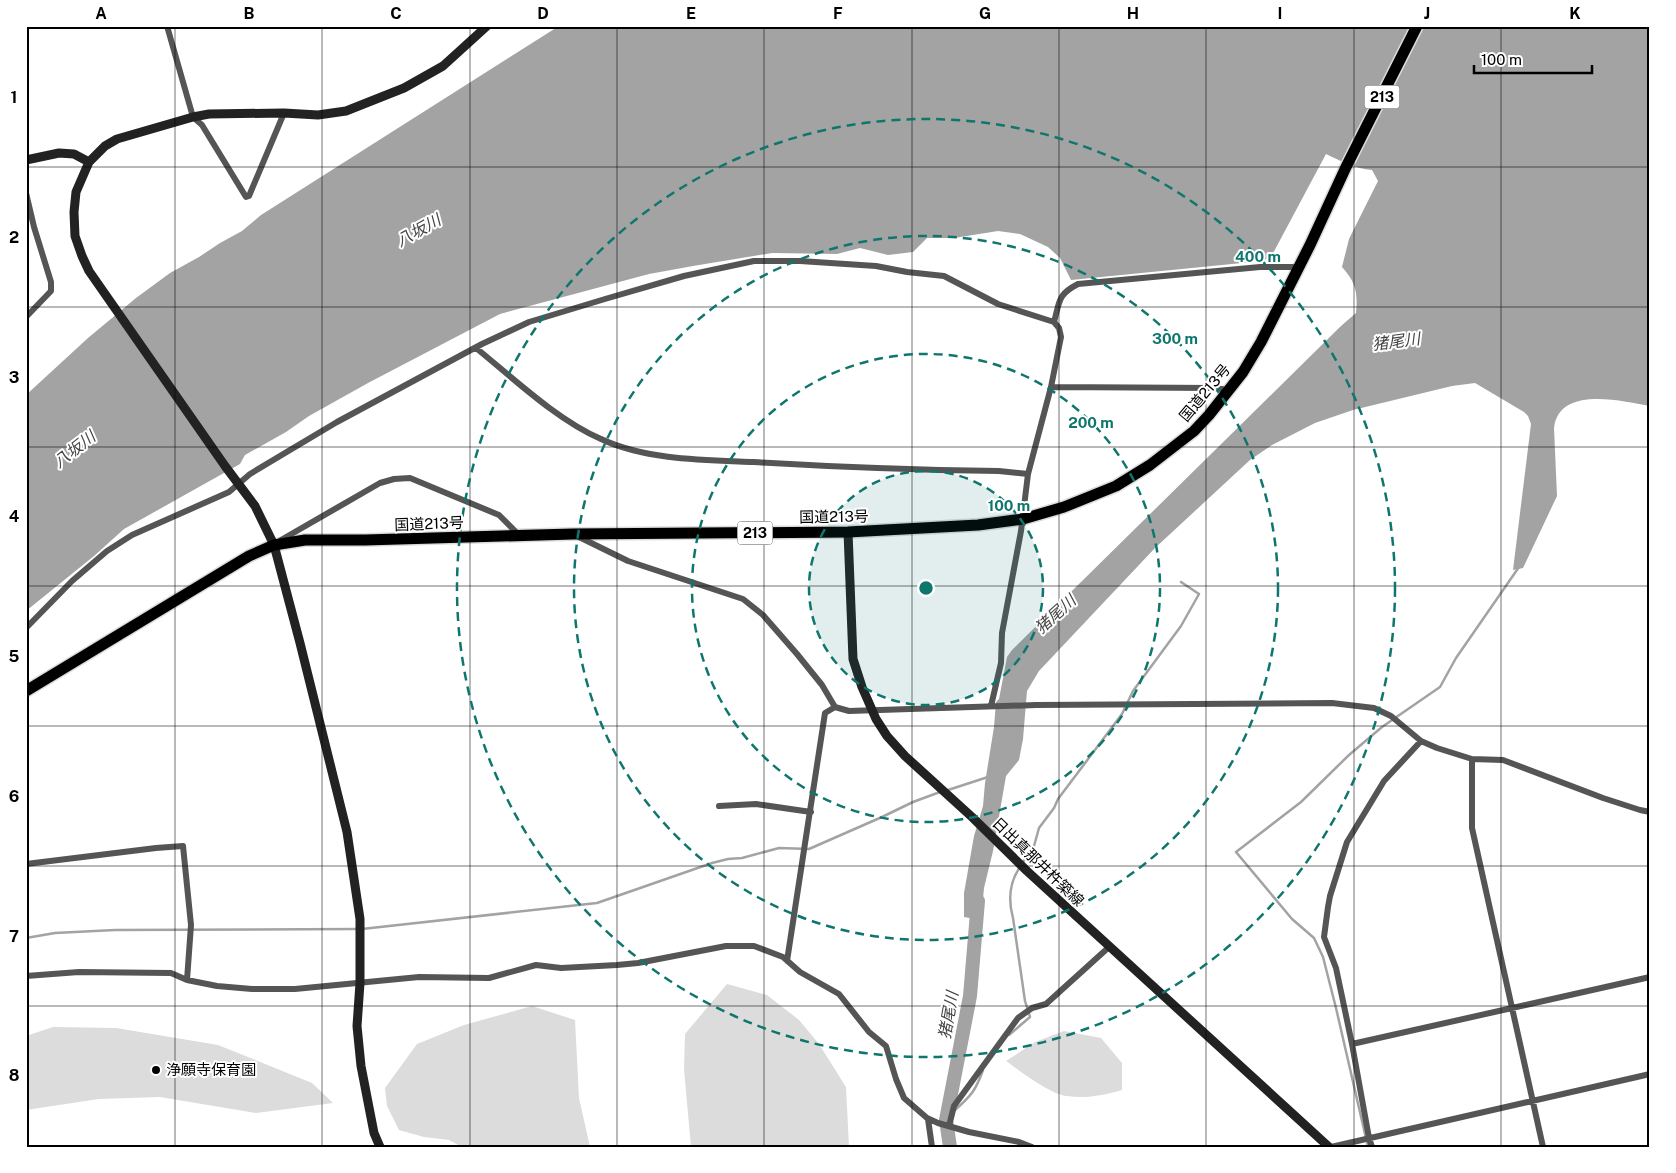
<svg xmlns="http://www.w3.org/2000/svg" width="1676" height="1173" font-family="'Public Sans','Noto Sans JP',sans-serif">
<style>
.green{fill:#dcdcdc}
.water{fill:#a3a3a3}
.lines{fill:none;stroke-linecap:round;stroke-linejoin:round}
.stream{stroke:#a3a3a3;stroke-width:2.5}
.river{stroke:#a3a3a3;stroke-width:14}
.highway-casing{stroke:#dbdbdb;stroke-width:14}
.street{stroke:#555;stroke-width:6}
.secondary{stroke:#222;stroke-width:9}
.highway{stroke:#000;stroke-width:11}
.grid{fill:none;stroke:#000;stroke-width:1;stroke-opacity:0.55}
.ring{fill:none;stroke:#0f766e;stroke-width:2.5;stroke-dasharray:9 6}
.poi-dot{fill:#000;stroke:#fff;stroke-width:2}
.labels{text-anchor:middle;stroke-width:4;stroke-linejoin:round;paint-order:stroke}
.shield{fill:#fff;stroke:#4c4c4c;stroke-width:1}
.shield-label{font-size:14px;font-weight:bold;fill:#000}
.street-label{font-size:15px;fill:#000;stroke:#fff}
.poi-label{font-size:15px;fill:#000;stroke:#fff;text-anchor:start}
.water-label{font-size:16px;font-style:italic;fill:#444;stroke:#fff}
.centre{fill:#0f766e;stroke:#fff;stroke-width:2.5}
.ring-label{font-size:15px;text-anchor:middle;font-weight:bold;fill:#0f766e;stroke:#fff;stroke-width:4;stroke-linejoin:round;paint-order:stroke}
.neatline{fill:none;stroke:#000;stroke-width:2}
.grid-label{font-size:16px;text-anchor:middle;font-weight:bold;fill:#000}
</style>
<rect width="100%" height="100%" fill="#fff"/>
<path class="green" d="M727 984 767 995 799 1020 819 1044 846 1087 849 1147H691L684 1069 685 1034Z
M532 1006 575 1020 579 1098 590 1147H462L449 1140 424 1137 399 1130 387 1106 385 1088 417 1044 464 1025Z
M53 1027 116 1028 218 1045 312 1083 333 1103 256 1113 160 1097 99 1099 26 1110V1036Z
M1064 1031 1101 1038 1122 1063V1090C1104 1095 1086 1099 1067 1096 1051 1095 1020 1071 1006 1061L1035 1042Z"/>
<path class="water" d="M559 26H1650V406C1622 401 1559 385 1554 428L1557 496 1523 568 1513 570 1531 424 1528 416 1524 412 1475 383 1452 386 1353 410 1315 423 1272 445 1250 460 1155 548 1039 671 1027 691 1023 739 1019 760 1006 776 993 851 984 888 981 920 964 917V893L974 836 983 806 985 783 994 727 996 702 999 699 1007 657 1012 650 1341 326 1356 313C1358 294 1356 282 1342 267L1349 239 1378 181 1372 170C1355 169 1341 161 1326 154L1271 257 1262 261 1071 280 1060 258 1048 247 1020 234 998 231 954 238H927L913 252 888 255 860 248 837 254 772 253 693 266 649 274 500 314 368 383 309 416 286 432 245 455 240 464 124 529 94 556 26 611V395L88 338 136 298 170 273 199 257 220 243 242 231 261 215Z"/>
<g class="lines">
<path class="stream" d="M945 791 988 777
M1023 862 1034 846 1039 828 1054 808 1058 799 1122 714 1133 691 1181 626 1199 594 1181 582
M362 929 597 903 712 863 728 859 742 858 779 848 809 849 882 817 913 802 940 792
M26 938 55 933 115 930 357 929
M1009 1035 1030 1017 1025 1001 1013 918C1008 900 1009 883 1020 867
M955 1110C971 1096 976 1090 983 1070
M1368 1147 1336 1008 1323 957 1314 938 1292 919 1236 852 1301 802 1349 755 1382 727 1440 687 1456 658 1519 567"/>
<path class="river" d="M950 1147 946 1120 970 996 978 901"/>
<g class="highway-casing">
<path id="highway" d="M26 691 249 556 274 545 305 540H365L573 534 848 532 978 525 1023 519 1064 507 1116 486 1150 465 1194 431 1209 415 1243 372 1261 342 1310 245 1346 167 1417 26"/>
</g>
<path class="street" d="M167 26 193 117 202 125 246 197 249 196 284 113
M26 193 34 227 51 282V291L26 317
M1054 322C1060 301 1057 295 1078 284L1260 267H1298
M476 348C513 378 557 420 601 439 646 460 704 460 753 462 835 467 917 470 999 471L1028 474
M1051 387 1215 388 1228 390
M579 537 628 561 743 599 763 615 797 654 822 685 835 707 849 711 1036 705 1332 703 1374 708 1391 716 1421 741 1437 748 1472 759 1503 760 1603 798 1640 810 1650 812
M281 540 380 483 394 479 410 478 499 515 519 535
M26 628 72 581 107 551 132 535 229 492 250 474 337 422 482 344 529 322 605 299 684 276 754 261H800L876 266 907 272 944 276 998 304 1054 322 1059 328 1061 337 1051 387 1028 474 1021 531 1002 633 1001 663 991 706
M1472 759V828L1543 1147
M719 806 756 804 811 812
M26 864 156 848 183 846 191 925 187 980
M787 961 825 713 835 707
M26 976 79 972 171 973 187 980 217 986 252 989H295L419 977 489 978 536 965 561 968 617 965 638 963 726 946H754L783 957 800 972 839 994 869 1032 886 1046 896 1079 904 1098 927 1118 938 1123 969 1132 1019 1142 1032 1147
M1352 1044 1650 977
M928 1119 932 1147
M949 1126 954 1106 1018 1018 1032 1008 1046 1004 1109 947
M1331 1147 1650 1074
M1372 1147 1369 1138 1352 1044 1336 968 1324 937 1328 907 1330 896 1347 842 1384 781 1421 741"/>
<path class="secondary" d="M26 160 59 153 74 154 89 162
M848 532 853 659 862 687 876 719 887 736 905 756 972 817 1027 871 1329 1147
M380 1147 374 1133 361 1066 357 1026 360 983V919L347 832 300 643 274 545 255 506 225 466 89 271 82 256 75 236 74 212 76 192 89 162 105 146 117 139 193 117 209 114 284 113 318 115 346 111 404 88 443 66 487 26"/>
<use href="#highway" class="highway"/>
</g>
<path class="grid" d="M175 26V1147M322 26V1147M470 26V1147M617 26V1147M764 26V1147M912 26V1147M1059 26V1147M1206 26V1147M1354 26V1147M1501 26V1147M26 167H1650M26 307H1650M26 447H1650M26 586H1650M26 726H1650M26 866H1650M26 1006H1650"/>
<circle cx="926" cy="588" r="117" fill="#0f766e" fill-opacity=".12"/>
<g class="ring">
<circle cx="926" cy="588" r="117"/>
<circle cx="926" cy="588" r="234"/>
<circle cx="926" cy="588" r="352"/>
<circle cx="926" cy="588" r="469"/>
</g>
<circle class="poi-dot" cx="156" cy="1070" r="5"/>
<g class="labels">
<g class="shield">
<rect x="1364.5" y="85.5" width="35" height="23" rx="4"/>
<rect x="737.5" y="521.5" width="35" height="23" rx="4"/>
</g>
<g class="shield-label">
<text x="1382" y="102">213</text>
<text x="755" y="538">213</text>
</g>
<g class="street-label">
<text transform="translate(1205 393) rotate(-50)" y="5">国道213号</text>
<text transform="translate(834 517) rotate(-1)" y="5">国道213号</text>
<text transform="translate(429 524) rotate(-2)" y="5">国道213号</text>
<text transform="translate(1038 862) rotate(44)" y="5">日出真那井杵築線</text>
</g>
<g class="poi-label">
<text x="166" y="1075">浄願寺保育園</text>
</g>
<g class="water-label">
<text transform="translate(418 230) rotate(-29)" y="6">八坂川</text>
<text transform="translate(1396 341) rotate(-7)" y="6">猪尾川</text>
<text transform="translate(74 449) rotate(-38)" y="6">八坂川</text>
<text transform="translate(1055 614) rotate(-42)" y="6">猪尾川</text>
<text transform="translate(948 1015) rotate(-80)" y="6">猪尾川</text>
</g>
</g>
<circle cx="926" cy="588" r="8" class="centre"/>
<g class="ring-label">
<text x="1258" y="262">400 m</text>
<text x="1175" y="344">300 m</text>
<text x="1091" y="428">200 m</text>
<text x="1009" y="511">100 m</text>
</g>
<rect width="1676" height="1173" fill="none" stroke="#ffffff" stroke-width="55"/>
<path d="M1474 65v8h118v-8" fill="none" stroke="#000000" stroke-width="2.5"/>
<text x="1481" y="65" font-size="15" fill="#000000" stroke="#ffffff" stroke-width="4" paint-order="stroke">100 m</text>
<rect x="28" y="28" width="1620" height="1118" class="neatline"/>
<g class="grid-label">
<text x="101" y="19">A</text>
<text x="249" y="19">B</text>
<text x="396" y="19">C</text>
<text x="543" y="19">D</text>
<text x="691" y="19">E</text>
<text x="838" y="19">F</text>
<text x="985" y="19">G</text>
<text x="1133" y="19">H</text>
<text x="1280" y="19">I</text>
<text x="1427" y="19">J</text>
<text x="1575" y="19">K</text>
<text x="14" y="103">1</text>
<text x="14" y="243">2</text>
<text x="14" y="383">3</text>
<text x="14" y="522">4</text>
<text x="14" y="662">5</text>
<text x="14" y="802">6</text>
<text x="14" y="942">7</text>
<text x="14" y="1081">8</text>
</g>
</svg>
